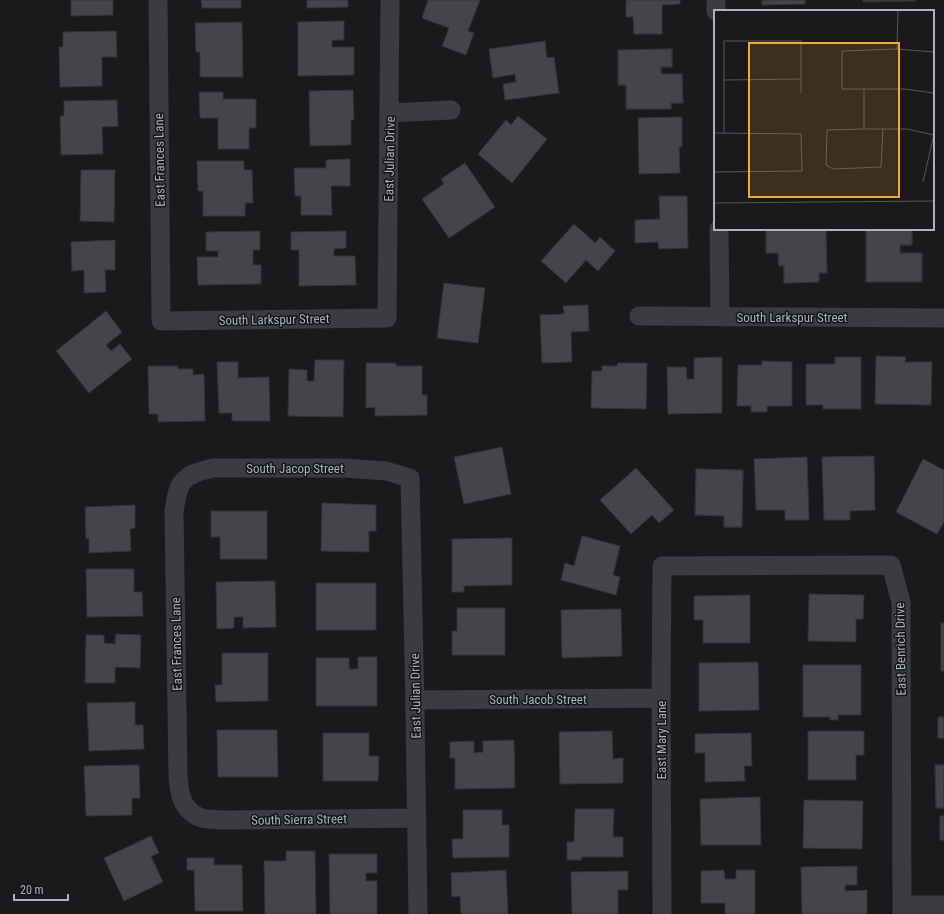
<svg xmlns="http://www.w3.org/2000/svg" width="944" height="914" font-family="'Roboto Condensed',sans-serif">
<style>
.building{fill:#444549;stroke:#333438}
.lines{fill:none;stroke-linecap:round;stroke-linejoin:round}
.street{stroke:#3a3c41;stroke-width:19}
.labels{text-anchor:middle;stroke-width:3;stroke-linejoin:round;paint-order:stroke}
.street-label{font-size:13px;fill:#abb2bc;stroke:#151517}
.inset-road{fill:none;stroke:#54575c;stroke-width:1}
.view{fill:#fca632;fill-opacity:0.15;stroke:#fca632;stroke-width:2}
.inset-edge{fill:none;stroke:#abb2bc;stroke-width:2}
</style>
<rect width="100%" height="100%" fill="#1a1a1c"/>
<path class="building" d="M71 0H113V15L71 16Z
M201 0H241V8H202Z
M307 0H348V7L307 8Z
M428 0H480L468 31 474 33 466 55 442 46 449 28 422 18Z
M626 0H680V4L662 5V34H634L633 17H626Z
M762 0H805V4L762 5Z
M863 0H916V1L863 2Z
M344 21V40H332V47H354V75L298 76V22Z
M242 22 243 77H200V52H196L195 23Z
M116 31 117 57H102V86L60 87 59 47H63V32Z
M545 41 547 58 554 57 559 93 505 100 503 84 516 82 515 74 493 78 489 49Z
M672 49V67H661V74H682L683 103H671V109H626V85H618V50Z
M672 49V67H661V74H682L683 103H671V109H626V85H618V50Z
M353 90 354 120H351V145L310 146 309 91Z
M199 92H223V99H256V128H249V149H218V118H200Z
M117 100 118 126 102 127 103 154 61 155 60 116H64V101Z
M518 116 547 139 512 183 478 154 506 120 511 125Z
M682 117V147H679L680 173 639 174 638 118Z
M350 159V186H331L332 215H301V196H295L294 168H326V160Z
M197 161H244V170H252L253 203H245V216H203V191H198Z
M465 163 495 207 449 238 422 199 444 184 441 179Z
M81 170H115L114 222 80 221Z
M659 196H687L688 248 659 249 658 242 635 243V220L660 219Z
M574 224 595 243 600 237 615 251 598 271 586 260 566 283 541 261Z
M766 229H826L827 273H819V282L784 283V266H779L778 253H766Z
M766 229H826L827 273H819V282L784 283V266H779L778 253H766Z
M866 229H912V245H900V253H922V282H866Z
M866 229H912V245H900V253H922V282H866Z
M260 231V250H253V265H261V284L198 285 197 257H218V251H206V232Z
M346 231V248L334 249V256H355L356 285 299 286V250H291V232Z
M115 240V270H105L106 292 84 293V270L72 271 71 242Z
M444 283 485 288 478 343 437 338Z
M588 305 589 331 571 332 572 362 542 363 540 315 564 314 563 306Z
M106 311 122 332 106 345 111 351 120 344 132 359 89 393 56 351Z
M876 356 906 357 905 362H932L931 405 875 404Z
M722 357V413L668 414 667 367H686L687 379H694V358Z
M835 357H861V409H823V405H806V364H835Z
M315 360H344L343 417 288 416 289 369 307 370V381H314Z
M762 361 792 362V406H767V412H751V406H737L738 365H762Z
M217 362H238V378L269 377 270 421H232V413H219Z
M366 363H396V366H422V395H427V415L375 416V407L366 408Z
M618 363H647L646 409 591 408 592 371H602V366H617Z
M148 366H178V369H193V375L204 374 205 421 158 422V414H149Z
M502 447 511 494 464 504 454 457Z
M874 456 875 510 850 511V520H824L822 457Z
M807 457 809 520H785V510H756L754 459Z
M923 459 944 470V522L937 534 896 512Z
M636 468 674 510 659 523 652 515 631 534 600 500Z
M696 469 743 470 742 527H724V516L695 515Z
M696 469 743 470 742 527H724V516L695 515Z
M322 503 376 505V531H369V552L321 551Z
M135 505V528L130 529 131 551 89 553V538L86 539 85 507Z
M211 511H267V559H220V537H211Z
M582 536 620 546 613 575 620 577 616 595 561 580 565 563 574 566Z
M512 538V585L464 586V592H452V539Z
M86 569H134V592H142L143 616 87 617Z
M275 581 276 627 243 628V617H234V628L217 629 216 582Z
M316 583H376V630H316Z
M809 594 864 595 863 619H856V642L808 641Z
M750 595V643H703V620H694V596Z
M457 608H505V655H452V631H457Z
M621 609 622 656 562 658 561 610Z
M941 623H944V671H941Z
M116 634 141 635 140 668 115 667V683H85L86 635H104V643L115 644Z
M222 653H268V701L216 702 215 685H222Z
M358 657H377V706H316V658H349V669H358Z
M758 662 759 710 699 711V663Z
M803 665H861V715H838V720H830V717H803Z
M135 702V725H143L144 749 89 751 87 703Z
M938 717H944V738H938Z
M938 717H944V738H938Z
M217 730H277L278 777H218Z
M612 731 613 759 623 758V783L560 784 559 732Z
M808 731H864V755H856V780H808Z
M323 733H369V756H379L378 781H323Z
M751 733 752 766H744L745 781 705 782V753H695V734Z
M514 740 515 788 455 789V758H450V742L474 741V753L483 752V741Z
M139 765 140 798H132V815L86 816 84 766Z
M935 765H944V808H936Z
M935 765H944V808H936Z
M760 797 761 845H701L700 799Z
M804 800 863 801 862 849 803 848Z
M575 809H614L613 837H623V857H581V860H567V842H574Z
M463 810H502V825H509V857L453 858 452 839H463Z
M940 816H944V840H940Z
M940 816H944V840H940Z
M151 836 159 853 151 856 163 882 124 901 104 858Z
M286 851H315L316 914H265L264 861H286Z
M329 854H377V873H366V881H377V914H330Z
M187 858H214V865H242L243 911H195L194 870H187Z
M857 866V885H845V891L867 890V914H802L801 867Z
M506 870 508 914H461L460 896 452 897 451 873Z
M724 870 725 879H736V870H755V914H725V903H701V871Z
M628 871V890H618V914H572L571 872Z"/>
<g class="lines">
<path class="street" d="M158 0 161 321 387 318 390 0
M716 0V11
M389 113 451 110
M719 229 720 317
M639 316 944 318
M415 700 661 698
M417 818 221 820C214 819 205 820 199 817 181 809 179 792 178 775L174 512C178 481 182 475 213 468H345L386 471 410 478C414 623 416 769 418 914
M902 905H944
M662 914 661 698 662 566 891 565 901 602 902 914"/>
</g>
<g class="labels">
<g class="street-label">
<text transform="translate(389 159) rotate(-89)" y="5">East Julian Drive</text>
<text transform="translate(159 160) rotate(-91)" y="5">East Frances Lane</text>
<text x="792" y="322">South Larkspur Street</text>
<text transform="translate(274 319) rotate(-1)" y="5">South Larkspur Street</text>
<text x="295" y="473">South Jacop Street</text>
<text transform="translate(176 644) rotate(-91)" y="5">East Frances Lane</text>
<text transform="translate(900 649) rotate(-91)" y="5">East Benrich Drive</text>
<text transform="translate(415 696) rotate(-91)" y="5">East Julian Drive</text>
<text x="538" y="704">South Jacob Street</text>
<text transform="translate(661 740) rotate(-90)" y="5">East Mary Lane</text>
<text transform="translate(299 819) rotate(-1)" y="5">South Sierra Street</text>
</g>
</g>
<g transform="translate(714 10)">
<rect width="220" height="220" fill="#1a1a1c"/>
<path class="inset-road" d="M183 39 184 0M220 42 183 39 128 41V79H190L220 83M9 70 87 69M150 79V119M169 119 167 157 119 159 112 155 113 120 150 119H193L220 125M0 123 87 124 88 161 0 162M10 123V31H87V83M209 172 220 124M0 193 220 191"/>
<path class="view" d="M35 33H185V187H35Z"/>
<rect width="220" height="220" class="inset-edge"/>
</g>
<path d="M14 894v6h54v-6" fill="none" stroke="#abb2bc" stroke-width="2"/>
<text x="20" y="894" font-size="12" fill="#abb2bc" stroke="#151517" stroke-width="3" paint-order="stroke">20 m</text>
</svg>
